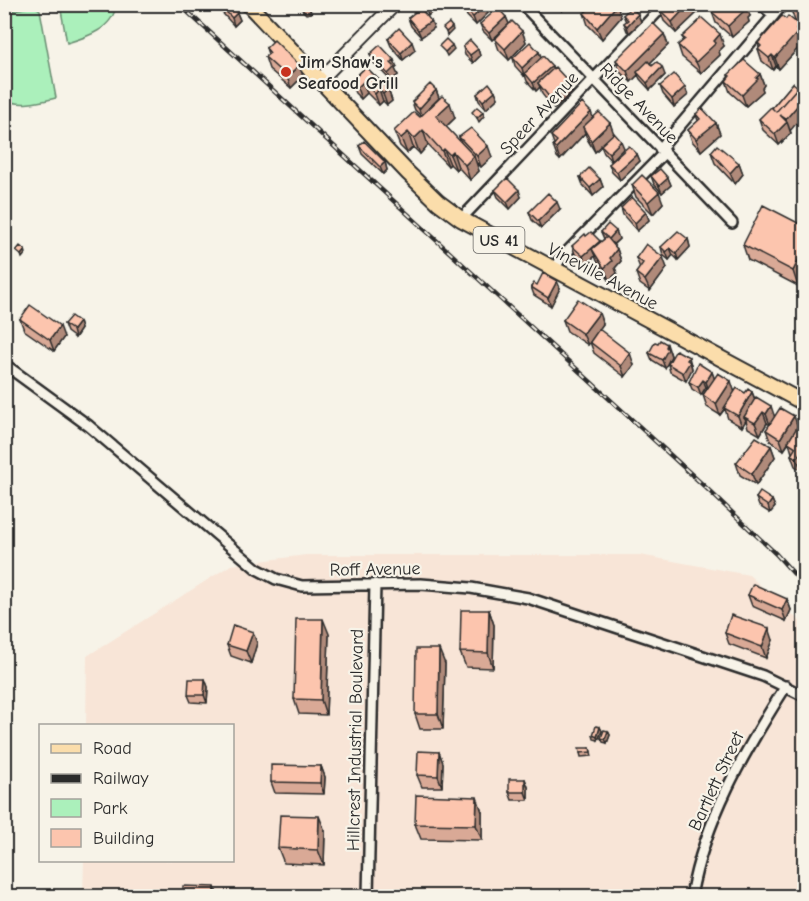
<svg xmlns="http://www.w3.org/2000/svg" width="809" height="901" font-family="'Comic Neue',sans-serif">
<style>
.built{fill:#f8e5d7}
.green{fill:#abf0bb;stroke:#6b8e73;stroke-width:1.5}
.lines{fill:none;stroke-linecap:round;stroke-linejoin:round}
.street-casing{stroke:#2b2b2b;stroke-width:14}
.secondary-casing{stroke:#2b2b2b;stroke-width:16}
.primary-casing{stroke:#2b2b2b;stroke-width:18}
.street{stroke:#f7f3e8;stroke-width:9}
.secondary{stroke:#f7f3e8;stroke-width:12}
.primary{stroke:#fbddab;stroke-width:14}
.rail-casing{stroke:#2b2b2b;stroke-width:4.5}
.rail{stroke:#f7f3e8;stroke-width:2;stroke-dasharray:7;stroke-linecap:butt}
.wall{fill:#d9a996;stroke:#2b2b2b;stroke-width:1.5}
.shaded-wall{fill:#b08a7a;stroke:#2b2b2b;stroke-width:1.5}
.building{fill:#fcc5ae;stroke:#2b2b2b;stroke-width:1.5}
.poi-dot{fill:#c8321e;stroke:#f7f3e8;stroke-width:2}
.labels{text-anchor:middle;stroke-width:4.5;stroke-linejoin:round;paint-order:stroke}
.shield{fill:#f7f3e8;stroke:#686764;stroke-width:1.5}
.shield-label{font-size:16px;font-weight:bold;fill:#2b2b2b}
.poi-label{font-size:18px;font-weight:bold;fill:#2b2b2b;stroke:#f7f3e8;text-anchor:start}
.street-label{font-size:18px;fill:#2b2b2b;stroke:#f7f3e8}
</style>
<rect width="100%" height="100%" fill="#f7f3e8"/>
<filter id="ink" filterUnits="userSpaceOnUse"><feTurbulence type="fractalNoise" baseFrequency=".0167" numOctaves="2"/><feDisplacementMap in="SourceGraphic" scale="12" xChannelSelector="R" yChannelSelector="G"/><feConvolveMatrix kernelMatrix="1 2 1 2 8 2 1 2 1" color-interpolation-filters="sRGB"/></filter>
<g filter="url(#ink)">
<path class="built" d="M306 555H640L749 575 804 625V896H83L84 861 232 860V726L86 725 87 656 231 565Z"/>
<path class="green" d="M60 5V4L116 5C113 29 87 37 67 43Z
M34 6 40 10 56 98C39 102 21 107 5 100V12Z"/>
<g class="lines">
<g class="street-casing">
<path id="street" d="M522 4 732 223
M760 4 774 15 783 4
M660 149 774 15
M461 219 665 4
M553 270 562 257 664 153
M4 364 89 426 257 569 276 579 302 586 421 584 471 588 528 598 763 676 804 696
M368 896 375 584
M691 896C705 819 744 752 786 686"/>
</g>
<g class="secondary-casing">
<path id="secondary" d="M320 80 395 4"/>
</g>
<g class="primary-casing">
<path id="primary" d="M248 4 408 173 438 202 461 219 804 403"/>
</g>
<use href="#street" class="street"/>
<use href="#secondary" class="secondary"/>
<use href="#primary" class="primary"/>
<g class="rail-casing">
<path id="rail" d="M179 4 702 484 776 554 804 585"/>
</g>
<use href="#rail" class="rail"/>
</g>
<path class="wall" d="M216 4H229L237 13 240 20 234 26 218 8Z
M297 4H316L310 10 311 13 306 14Z
M556 4H568L562 11Z
M666 4H699L701 9 676 33 664 21 660 10Z
M804 4V25L795 21 791 10Z
M585 5 621 17 602 39 588 25 584 13 587 11Z
M714 6 750 16 748 18 749 22 732 37 716 23 712 12 715 9Z
M464 8H493L476 25 467 16Z
M638 14 641 22 629 33 627 31 624 23 626 22 623 15Z
M506 17 509 24 522 31 526 42 509 60 499 50 495 39 506 27 492 40 483 31 480 24Z
M408 18 431 21 434 28 421 37 411 26Z
M664 34 668 45 650 63 665 75 650 90 640 79 638 75 631 82 620 72 616 60Z
M803 36 801 38 803 43 779 69 776 66 773 70 762 61 758 49 759 48 758 43Z
M682 37 724 46 719 51 720 55 701 73 682 57 678 45 684 40Z
M388 39 415 50 403 60 391 46Z
M463 47 478 49 480 56 473 63 465 55Z
M266 48 299 65 303 76 291 88 269 69 265 57 268 54Z
M539 52 542 58 568 81 572 92 554 109 542 94 540 87 536 91 527 81 525 75 524 76 515 66 513 58Z
M370 54 397 67 395 69 398 75 391 81 373 62Z
M366 67 388 89 392 101 387 105 383 101 379 105 367 93 361 99 355 93 350 82Z
M760 74 764 85 762 88 763 91 746 106 730 92 726 81 729 78 728 75Z
M793 83 790 130 791 133 779 145 763 130 759 119 772 108Z
M660 86 688 95 674 107 663 94Z
M436 90 439 98 455 118 446 127 461 143 459 137 492 157 481 167 476 162 479 171 470 180 458 167 456 170 450 164 448 166 428 145 420 154 413 147 407 153 400 146 394 131 421 116 415 110 412 102Z
M495 91 498 98 486 109 479 101 477 94Z
M696 114 716 123 720 134 701 151 692 141 688 130 698 121Z
M593 117 610 123 613 133 624 148 611 161 604 153 601 146 595 152 587 139 585 133 560 160 557 157 553 146 554 144 551 136Z
M359 146 385 162 387 170 383 174 362 154Z
M711 152 739 163 743 174 735 184 715 163Z
M637 154 640 161 620 180 612 172 609 164Z
M651 176 668 178 671 185 662 193 654 184Z
M580 177 600 179 603 187 593 196 583 185Z
M632 185 663 203 653 214 636 197Z
M495 190 521 197 510 209 498 197Z
M621 208 646 212 649 220 637 231 623 215Z
M560 209 541 228 532 220 529 212Z
M804 226 798 286 748 260 743 245Z
M616 231 619 239 613 245 617 249 621 261 615 268 617 273 609 280 597 261 595 256 586 264 575 254 572 246 586 236 600 241V243L604 239 601 232Z
M688 239 690 247 678 260 673 255 669 260 663 255 661 247Z
M636 258 667 268 650 291 640 284 636 273 640 268Z
M537 285 560 288 551 306 534 295 531 287Z
M20 319 64 337 54 351 24 330Z
M563 320 603 324 594 336 634 365 625 377 594 353 590 342 588 345 567 331Z
M79 322 81 329 75 338 67 332 64 324Z
M670 352 671 356 665 368 652 360 649 353Z
M668 364H691L692 369 686 381 670 372Z
M712 372 714 378 735 391 745 393 752 392 755 399 775 416H794L801 470 795 466 791 455 792 453 789 443 784 450 770 441 766 430 770 425 767 423 760 435 748 428 746 420 742 427 728 419 725 409 720 415 707 407 703 395 707 389 706 387 701 395 692 389 689 382Z
M771 446 775 457 756 485 740 475 736 463Z
M756 498 772 500 775 507 770 513 759 506Z
M748 595 787 599 791 610 786 621 752 606Z
M489 610 494 625 493 668 466 667 460 652Z
M725 633 773 640 766 658 729 644Z
M329 634 326 715 299 714 294 699Z
M257 643 251 663 231 656 227 645Z
M445 664 443 729H420L415 714Z
M205 679 208 687 207 703 191 702 188 695Z
M600 727 602 731 598 740 594 739 593 735Z
M608 731 610 735 607 743 603 742 601 738Z
M590 748 592 756 581 757 580 753Z
M439 752 443 763 442 787H422L417 775Z
M321 766 325 777 324 794 275 793 271 782Z
M525 779 528 787V800H512L509 792Z
M482 812V840L421 839 415 824Z
M325 831 324 865 284 863 278 848Z"/>
<path class="shaded-wall" d="M307 4H316L310 10Z
M487 4H492L493 8 476 25 473 17Z
M560 4H568L562 11Z
M653 4H655L656 7 650 13 649 9Z
M689 4H699L701 9 676 33 672 22Z
M617 5 621 17 602 39 597 28Z
M746 5 750 16 748 18 749 22 732 37 728 26Z
M431 9 432 12 428 16 427 12Z
M237 13 240 20 234 26 232 18Z
M638 14 641 22 629 33 627 26Z
M506 17 509 24 492 40 489 33Z
M431 21 434 28 421 37 418 30Z
M799 25 803 36 801 38 803 43 779 69 775 58Z
M452 27 453 30 447 36 446 32Z
M522 31 526 42 509 60 505 49Z
M664 34 668 45 639 74 637 72 638 75 631 82 627 71Z
M720 34 724 46 719 51 720 55 701 73 696 62Z
M412 42 415 50 403 60 401 53Z
M452 45 454 49 447 56 445 52Z
M478 49 480 56 473 63 470 55Z
M539 52 542 60 525 73V75L524 76 522 68Z
M772 55 776 66 773 70 769 58Z
M394 60 397 67 395 69 398 75 391 81 388 74 391 63Z
M299 65 303 76 291 88 287 77Z
M552 66 555 74 538 83 540 87 536 91 533 83Z
M662 67 665 75 650 90 647 83Z
M760 74 764 85 762 88 763 91 746 106 742 95Z
M568 81 572 92 554 109 550 98Z
M363 82 367 93 361 99 357 88Z
M685 87 688 95 674 107 672 99Z
M379 89 383 101 379 105 375 94Z
M388 89 392 101 387 105 383 94Z
M436 90 439 98 421 116 419 109Z
M495 91 498 98 486 109 483 101Z
M804 98V114L790 131 786 119Z
M450 103 455 118 441 131 436 116Z
M483 112 484 116 479 122 477 118Z
M591 112 595 123 583 127 585 133 560 160 556 148Z
M787 122 791 133 779 145 775 134Z
M610 123 614 134 595 152 591 141Z
M716 123 720 134 701 151 696 139Z
M423 130 428 145 420 154 414 139Z
M408 132 413 147 407 153 401 138Z
M621 141 624 148 611 161 609 153Z
M488 146 492 157 481 167 477 156Z
M444 149 450 164 448 166 442 151Z
M453 152 458 167 456 170 450 155Z
M637 154 640 161 620 180 617 172Z
M474 156 479 171 470 180 465 165Z
M385 162 387 170 383 174 380 167Z
M739 163 743 174 735 184 730 173Z
M668 178 671 185 662 193 659 186Z
M600 179 603 187 593 196 590 188Z
M519 190 521 197 510 209 507 202Z
M659 192 663 203 653 214 648 202Z
M557 202 560 209 541 228 538 221Z
M646 212 649 220 637 231 635 223Z
M616 231 619 239 611 246 609 239Z
M688 239 690 247 678 260 676 253Z
M600 241 602 249H592L595 256 586 264 583 256Z
M670 248 673 255 669 260 666 252Z
M804 248V273L798 286 793 271Z
M617 249 621 261 615 268 617 273 609 280 604 268 610 258Z
M25 250 26 253 22 258 21 255Z
M663 257 667 268 650 291 645 280Z
M557 281 560 288 551 306 548 298Z
M599 313 603 324 588 345 583 334Z
M79 322 81 329 75 338 73 330Z
M60 326 64 337 54 351 50 340Z
M667 344 671 356 665 368 662 360Z
M630 353 634 365 625 377 621 366Z
M689 357 692 369 686 381 683 373 687 360Z
M712 372 715 380 709 390 706 382Z
M703 380 706 387 701 395 698 387Z
M731 381 735 393 720 415 716 404Z
M752 392 756 403 744 417 746 420 742 427 738 416Z
M771 406 775 418 770 425 766 414Z
M763 412 767 423 760 435 755 423Z
M794 416 798 427 784 450 780 439Z
M771 446 775 457 756 485 752 474Z
M804 446V464L801 470 797 458Z
M772 500 775 507 770 513 768 506Z
M787 599 791 610 786 621 782 610Z
M489 610 494 625 493 668 488 653Z
M323 619 329 634 326 715 321 700Z
M769 628 773 640 766 658 762 647Z
M253 632 257 643 251 663 246 651Z
M439 649 445 664 443 729 438 714Z
M205 679 208 687 207 703 204 695Z
M600 727 602 731 598 740 597 737Z
M608 731 610 735 607 743 605 739Z
M439 752 443 763 442 787 438 776Z
M321 766 325 777 324 794 320 783Z
M525 779 528 787V800L525 792Z
M477 797 482 812V840L476 825Z
M319 816 325 831 324 865 318 850Z
M215 887 218 897H214Z"/>
<path class="building" d="M219 4H229L237 13 232 18Z
M422 4H427L431 9 427 12 421 6Z
M468 4H487L473 17 464 8Z
M616 4 617 5 597 28 584 13 589 9 585 4Z
M644 4H653L649 9Z
M666 4H689L672 22 660 10Z
M715 4H746V5L743 8 745 10 728 26 712 12 716 8 714 6Z
M792 4H804V15L791 10Z
M631 7 638 14 627 26 624 23 628 20 623 15Z
M420 8 431 21 418 30 408 18Z
M498 8 506 17 489 33 480 24Z
M782 16 786 19 788 16 799 25 796 29 799 31 775 58 772 55 769 58 758 49 761 46 758 43Z
M702 18 720 34 714 41 716 43 696 62 678 45 685 39 682 37Z
M512 21 522 31 505 49 495 39Z
M449 23 452 27 446 32 443 28Z
M653 23 664 34 627 71 616 60Z
M399 28 412 42 401 53 388 39Z
M446 39 452 45 445 52 439 46Z
M274 40 299 65 287 77 265 57 270 53 266 48Z
M470 40 478 49 470 55 463 47Z
M530 42 539 52 522 68 513 58Z
M380 45 394 60 391 63 395 67 388 74 370 54Z
M543 56 552 66 533 83 525 73Z
M744 60 760 74 756 78 758 79 742 95 726 81 730 76 728 75Z
M648 61 652 66 657 62 662 67 647 83 637 72Z
M366 67 388 89 383 94 379 89 375 94 363 82 357 88 350 82Z
M555 67 568 81 550 98 538 83Z
M674 74 685 87 672 99 660 86Z
M489 83 495 91 483 101 477 94Z
M793 83 798 87 776 112 772 108Z
M430 84 436 90 419 109 412 102Z
M799 86 804 90V98L786 119 780 115 787 122 775 134 759 119 771 107 776 112Z
M442 96 450 103 436 116 474 156 465 165 453 152 450 155 444 149 442 151 423 130 414 139 408 132 401 138 394 131 414 112 420 117Z
M582 103 591 112 556 148 553 146 557 141 551 136Z
M477 107 483 112 477 118 472 112Z
M702 108 716 123 696 139 688 130 700 119 696 114Z
M599 112 610 123 591 141 583 127Z
M471 128 488 146 477 156 459 137Z
M614 133 621 141 609 153 601 145Z
M364 141 385 162 380 167 359 146Z
M717 145 739 163 730 173 711 152Z
M629 146 637 154 617 172 609 164Z
M589 168 600 179 590 188 580 177Z
M660 169 668 178 659 186 651 176Z
M642 175 659 192 648 202 632 185Z
M507 178 519 190 507 202 495 190Z
M548 193 557 202 538 221 529 212Z
M632 197 646 212 635 223 621 208Z
M763 205 804 226V248L793 271 743 245Z
M608 224 616 231 609 239 601 232Z
M678 231 688 239 676 253 670 248 666 252 661 247Z
M591 232 600 241 583 256 572 246 585 234 586 236Z
M607 237 617 249 610 258 612 261 604 268 592 249Z
M646 244 663 257 645 280 636 273 643 263 636 258Z
M20 246 25 250 21 255 16 251Z
M543 273 557 281 548 298 531 287 534 283 537 285Z
M578 299 599 313 583 334 563 320Z
M30 305 60 326 50 340 20 319Z
M71 316 79 322 73 330 64 324Z
M599 329 630 353 621 366 590 342Z
M660 340 667 344 666 347 668 349 662 360 649 353 655 342 658 343Z
M676 350 689 357 687 360 690 362 683 373 668 364Z
M698 363 712 372 706 382 703 380 698 387 689 382Z
M718 373 731 381 716 404 703 395Z
M737 388 745 393 748 389 752 392 738 416 724 408Z
M756 397 771 406 766 414 763 412 755 423 744 417Z
M780 408 794 416 780 439 766 430Z
M802 419 804 420V446L797 458 791 455 796 447 788 442Z
M756 437 771 446 752 474 736 463Z
M760 492 772 500 768 506 756 498Z
M753 584 787 599 782 610 748 595Z
M461 610H489L488 653 460 652Z
M731 615 769 628 762 647 725 633Z
M296 619H323L321 700 294 699Z
M233 625 253 632 246 651 227 645Z
M416 649H439L438 714H415Z
M189 679H205L204 695H188Z
M596 726 600 727 597 737 593 735Z
M604 730 608 731 605 739 601 738Z
M579 748H590L591 752 580 753Z
M418 751 439 752 438 776 417 775Z
M271 765 321 766 320 783 271 782Z
M509 779H525V792H509Z
M416 795 477 797 476 825 415 824Z
M280 815 319 816 318 850 278 848Z
M183 886 215 887 214 897H183Z
M614 894H644V897H614Z"/>
</g>
<circle class="poi-dot" cx="286" cy="72" r="6"/>
<g class="labels">
<rect class="shield" x="473.5" y="227" width="51" height="26" rx="4.5"/>
<g class="shield-label">
<text x="499" y="246">US 41</text>
</g>
<g class="poi-label">
<text x="298" y="68">Jim Shaw's<tspan x="298" dy="21">Seafood Grill</tspan></text>
</g>
<g class="street-label">
<text transform="translate(639 103) rotate(46)" y="6">Ridge Avenue</text>
<text transform="translate(539 113) rotate(-47)" y="6">Speer Avenue</text>
<text transform="translate(603 276) rotate(28)" y="6">Vineville Avenue</text>
<text transform="translate(375 569) rotate(-1)" y="6">Roff Avenue</text>
<text transform="translate(355 740) rotate(-89)" y="6">Hillcrest Industrial Boulevard</text>
<text transform="translate(716 781) rotate(-65)" y="6">Bartlett Street</text>
</g>
</g>
<rect width="809" height="901" fill="none" stroke="#f7f3e8" stroke-width="24"/>
<rect x="12" y="12" width="785" height="877" fill="none" stroke="#2b2b2b" stroke-width="2" filter="url(#ink)"/>
<rect x="39" y="724" width="195" height="138" fill="#f7f3e8" stroke="#a5a39c" stroke-width="1.5"/>
<rect x="51" y="744" width="30" height="9" fill="#fbddab" stroke="#a5a39c" stroke-width="1.5"/>
<text x="93" y="754" font-size="18" fill="#2b2b2b">Road</text>
<rect x="51" y="774" width="30" height="9" fill="#2b2b2b" stroke="#a5a39c" stroke-width="1.5"/>
<text x="93" y="784" font-size="18" fill="#2b2b2b">Railway</text>
<rect x="51" y="799" width="30" height="18" fill="#abf0bb" stroke="#a5a39c" stroke-width="1.5"/>
<text x="93" y="814" font-size="18" fill="#2b2b2b">Park</text>
<rect x="51" y="829" width="30" height="18" fill="#fcc5ae" stroke="#a5a39c" stroke-width="1.5"/>
<text x="93" y="844" font-size="18" fill="#2b2b2b">Building</text>
</svg>
